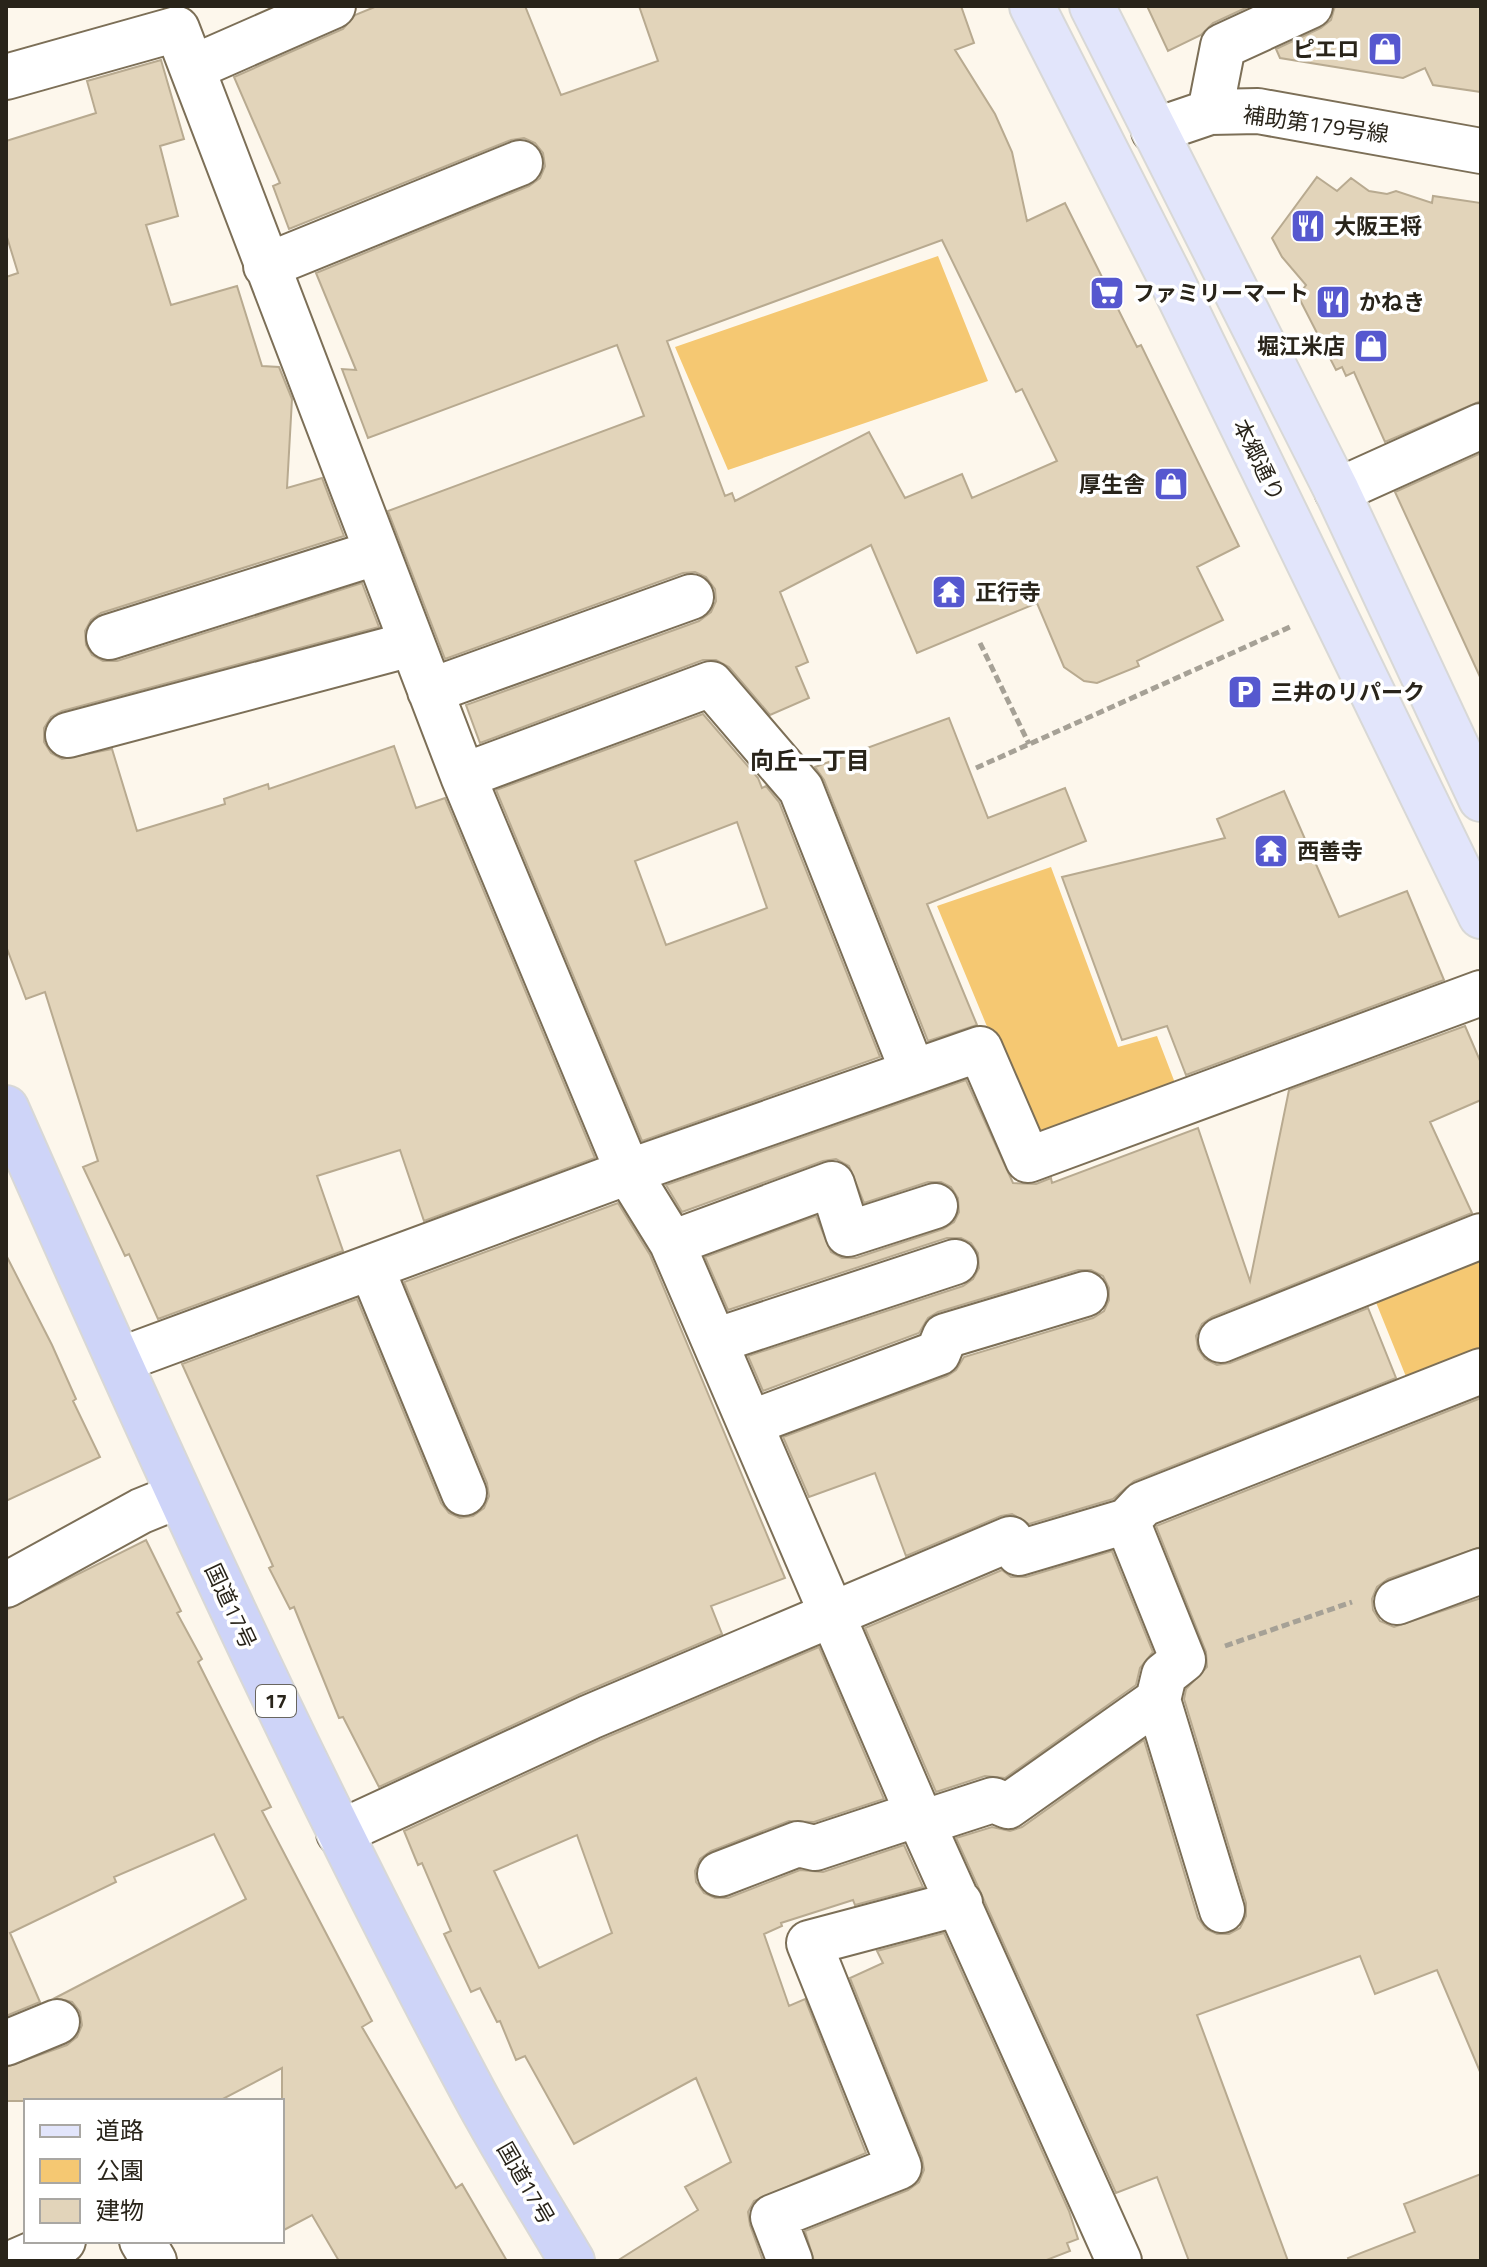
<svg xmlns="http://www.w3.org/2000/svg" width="1487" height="2267" font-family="'Titillium Web','Noto Sans JP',sans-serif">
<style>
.green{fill:#f5c872}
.building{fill:#e2d4ba;stroke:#b8aa90;stroke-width:2;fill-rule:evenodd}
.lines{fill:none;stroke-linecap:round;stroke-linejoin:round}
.minor-casing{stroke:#7c6f57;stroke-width:48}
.major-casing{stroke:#d8d8d6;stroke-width:48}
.highway-casing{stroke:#d8d8d6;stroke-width:48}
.path{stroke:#a6a196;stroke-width:5;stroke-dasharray:8 4;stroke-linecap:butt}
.minor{stroke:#fff;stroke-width:44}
.major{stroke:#e2e5fb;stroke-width:44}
.highway{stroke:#ced4f8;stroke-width:44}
.labels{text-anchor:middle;stroke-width:7;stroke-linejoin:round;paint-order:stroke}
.shield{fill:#fff;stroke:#69665f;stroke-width:2}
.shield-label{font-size:20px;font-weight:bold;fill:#29241a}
.poi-label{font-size:22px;font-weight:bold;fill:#29241a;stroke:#fff;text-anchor:start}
.street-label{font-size:22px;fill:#29241a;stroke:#fff}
.neighbourhood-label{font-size:24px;font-weight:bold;fill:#29241a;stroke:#fff}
</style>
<rect width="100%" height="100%" fill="#fdf7ec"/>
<path class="green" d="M938 256 988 381 728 470 675 347Z
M1051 867 1118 1047 1157 1036 1180 1096 1037 1147 937 906Z
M1481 1252V1353L1409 1384 1375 1300Z"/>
<path class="building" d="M377 6H525L561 95 658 61 639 6H961L974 43 955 50 995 114 1012 152 1027 221 1065 203 1137 347 1141 345 1239 546 1197 567 1223 620 1137 661 1139 666 1097 683 1084 681 1064 667 1037 603 917 653 871 545 780 592 808 662 796 667 809 698 770 715 729 667 716 660H703L480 743 466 705 699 621 711 612 716 601 715 589 706 577 695 572 683 573 445 659 388 511 644 416 617 345 368 438 342 369 356 370 316 273 529 186 540 178 545 166 543 153 535 143 524 138 511 140 289 229 273 186 280 183 234 77 343 29 355 15ZM942 240 1016 392 1022 389 1057 461 972 498 962 474 905 498 869 432 735 501 732 493 725 496 667 341Z
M1147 6H1250L1213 23 1201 35 1168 51Z
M1335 6H1481V92L1433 85 1425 68 1403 78 1280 58 1276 49 1321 28 1331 20Z
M161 60 184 139 160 146 178 216 146 225 171 305 237 286 262 366 279 367 292 399 287 488 322 478 344 536 101 613 91 620 85 631 86 645 92 655 103 661H117L362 583 379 627 62 711 51 717 44 728V742L51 753 62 759 112 749 137 831 225 804 224 799 268 784 269 789 394 746 416 808 445 798 595 1158 424 1221 400 1150 317 1176 343 1251 158 1319 129 1254 125 1256 83 1167 98 1161 45 992 26 999 6 946V277L18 273 6 234V141L96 113 87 81Z
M1317 177 1337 191 1351 178 1369 191 1387 194 1396 191 1432 203 1433 196 1481 203V401L1385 442 1354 372 1346 376 1342 367 1336 370 1298 296 1306 285 1282 257 1272 238Z
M1481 453V679L1395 492Z
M703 714 758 778 762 788 766 786 779 802 880 1057 642 1141 496 790ZM737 822 767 908 666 945 635 861Z
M949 718 988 818 1065 788 1086 841 927 904 977 1025 928 1041 824 780 815 767Z
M1284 791 1339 917 1407 891 1444 980 1186 1075 1167 1026 1122 1040 1062 877 1225 838 1217 819Z
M1465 1026 1481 1063V1100L1430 1122 1472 1213 1212 1317 1202 1324 1196 1336 1198 1349 1205 1359 1217 1365 1230 1363 1368 1308 1396 1378 1134 1481 1113 1499 1029 1524 1012 1514 1001 1516 906 1556 875 1473 809 1497 783 1437 947 1376 956 1370 964 1357 1093 1318 1104 1311 1109 1300V1288L1103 1276 1091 1270H1078L938 1312 928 1318 919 1333 763 1391 748 1356 963 1286 973 1279 979 1268 978 1253 971 1243 961 1238H947L728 1310 705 1257 816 1216 831 1252 842 1258H856L943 1229 954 1222 959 1212 958 1198 951 1187 941 1182H928L864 1203 849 1166 836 1159 823 1161 682 1212 666 1185 966 1080 1013 1183 1036 1184 1051 1178 1052 1183 1198 1128 1250 1281 1289 1090Z
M618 1203 650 1255 785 1578 711 1606 722 1634 580 1694 379 1787 343 1717 339 1718 294 1607 290 1609 269 1568 273 1566 182 1364 357 1299 441 1503 449 1513 460 1518 473 1516 484 1508 489 1496 487 1483 404 1282Z
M6 1255 52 1345 76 1399 73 1401 100 1457 6 1501Z
M1481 1398V1547L1388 1579 1377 1587 1372 1599 1373 1610 1380 1621 1394 1627 1481 1598V2074L1437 1970 1375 1994 1360 1956 1197 2015 1288 2261H1189L1157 2177 1116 2193 956 1838 992 1827 1010 1831 1022 1827 1144 1740 1198 1918 1206 1929 1217 1934H1229L1240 1928 1246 1916V1903L1184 1699 1186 1689 1207 1667 1206 1652 1156 1526Z
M146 1540 181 1611 177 1613 202 1659 198 1662 271 1807 262 1811 372 2021 362 2027 456 2188 462 2184 507 2261H339L312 2215 282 2231V2068L219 2101H6V2067L67 2045 77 2037 82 2025 80 2012 72 2002 55 1998 246 1899 214 1834 114 1877 116 1882 10 1933 40 2002 6 2016V1610Z
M1112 1551 1153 1652 1140 1668 1136 1685 1005 1778 985 1776 936 1792 865 1628 1002 1570 1011 1577H1026Z
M819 1647 884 1799 814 1822 789 1821 711 1851 700 1859 695 1871 696 1882 704 1893 715 1898H728L800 1870 823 1872 904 1845 923 1887 855 1905 853 1900 781 1923 782 1926 764 1934 789 2006 805 1999 866 2153 754 2201 748 2212 750 2225 763 2261H617L698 2210 685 2187 731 2162 696 2078 574 2144 525 2056 516 2060 500 2021 497 2022 480 1988 471 1992 444 1934 451 1931 422 1863 418 1865 404 1831 600 1740ZM577 1835 612 1933 539 1968 494 1871Z
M944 1933 1069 2211 1078 2239 1067 2243 1070 2251 1044 2261H814L805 2231 908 2190 919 2182 924 2170 922 2158 850 1978 883 1963 877 1951Z
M1481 2174V2261H1349L1348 2258 1415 2232 1404 2204Z"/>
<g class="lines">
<g class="minor-casing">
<path id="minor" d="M192 68 333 6
M6 77 177 29 463 776 628 1172 672 1243 918 1814 1119 2261
M1210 112 1223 46 1310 6
M1154 131 1210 112 1258 111 1481 151
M266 266 520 163
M1337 491 1481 426
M109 637 375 553
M430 691 691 597
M68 735 411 644
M463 776 711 684 801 789 913 1072
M672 1243 832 1184 848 1234 935 1206
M371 1267 464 1493
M1221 1340 1481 1236
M715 1341 955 1262
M120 1360 628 1172 980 1049 1028 1160 1481 993
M750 1423 938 1353 945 1336 1085 1294
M1127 1521 1143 1504 1481 1371
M6 1585 141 1511 178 1496
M1397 1602 1481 1571
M922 1823 993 1800 1008 1806 1158 1700
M339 1833 590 1717 1010 1539 1019 1553 1127 1521 1183 1660 1164 1675 1158 1700 1222 1910
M720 1874 798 1844 815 1848 918 1814
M6 2043 57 2022
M142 2241 154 2261
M17 2261 63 2241
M790 2261 773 2217 899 2167 809 1943 960 1903"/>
</g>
<g class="major-casing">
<path id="major" d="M1032 6 1169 275 1481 916
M1092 6 1337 491 1481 799"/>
</g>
<g class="highway-casing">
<path id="highway" d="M6 1108C151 1437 299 1765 468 2082 500 2143 537 2202 572 2261"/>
</g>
<path class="path" d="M980 643 1029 744
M976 768 1290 627
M1225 1646 1352 1602"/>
<use href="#minor" class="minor"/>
<use href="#major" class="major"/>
<use href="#highway" class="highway"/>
</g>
<defs>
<g id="shop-square" transform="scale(1.8)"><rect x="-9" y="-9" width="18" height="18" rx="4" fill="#5658cf" stroke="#fff"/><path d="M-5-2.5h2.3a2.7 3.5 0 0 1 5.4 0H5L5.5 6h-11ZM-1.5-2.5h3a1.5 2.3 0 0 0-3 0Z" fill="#fff"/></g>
<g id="restaurant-square" transform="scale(1.8)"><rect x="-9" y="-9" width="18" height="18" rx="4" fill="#5658cf" stroke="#fff"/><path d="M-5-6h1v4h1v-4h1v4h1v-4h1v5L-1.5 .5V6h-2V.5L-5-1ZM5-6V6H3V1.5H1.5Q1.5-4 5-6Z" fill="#fff"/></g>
<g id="supermarket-square" transform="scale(1.8)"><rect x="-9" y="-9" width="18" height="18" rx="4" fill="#5658cf" stroke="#fff"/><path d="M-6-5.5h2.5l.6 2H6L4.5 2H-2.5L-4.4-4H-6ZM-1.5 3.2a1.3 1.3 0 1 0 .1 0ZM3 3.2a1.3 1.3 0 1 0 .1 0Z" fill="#fff"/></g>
<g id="temple-square" transform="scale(1.8)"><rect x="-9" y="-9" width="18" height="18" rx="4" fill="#5658cf" stroke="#fff"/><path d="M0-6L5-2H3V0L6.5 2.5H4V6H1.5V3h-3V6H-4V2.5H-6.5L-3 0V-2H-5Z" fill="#fff"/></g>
<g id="parking-square" transform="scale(1.8)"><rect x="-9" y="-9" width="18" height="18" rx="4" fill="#5658cf" stroke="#fff"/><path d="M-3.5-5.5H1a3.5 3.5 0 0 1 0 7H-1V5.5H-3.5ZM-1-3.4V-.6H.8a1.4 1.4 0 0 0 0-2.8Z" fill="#fff"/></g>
</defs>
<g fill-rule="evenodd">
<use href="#shop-square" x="1385" y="49"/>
<use href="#restaurant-square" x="1308" y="226"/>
<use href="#supermarket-square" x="1107" y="293"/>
<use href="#restaurant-square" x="1333" y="302"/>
<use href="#shop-square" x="1371" y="346"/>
<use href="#shop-square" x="1171" y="484"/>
<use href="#temple-square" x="949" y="592"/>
<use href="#parking-square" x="1245" y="692"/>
<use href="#temple-square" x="1271" y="851"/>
</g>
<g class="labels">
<rect class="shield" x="256" y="1685" width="40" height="32" rx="6"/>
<g class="shield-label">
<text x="276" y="1708">17</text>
</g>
<g class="poi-label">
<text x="1359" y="57" text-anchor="end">ピエロ</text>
<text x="1334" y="234">大阪王将</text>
<text x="1133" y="301">ファミリーマート</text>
<text x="1359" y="310">かねき</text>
<text x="1345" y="354" text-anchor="end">堀江米店</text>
<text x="1145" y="492" text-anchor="end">厚生舎</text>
<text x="975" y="600">正行寺</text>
<text x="1271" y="700">三井のリパーク</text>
<text x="1297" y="859">西善寺</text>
</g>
<g class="street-label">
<text transform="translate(1316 124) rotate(8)" y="8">補助第179号線</text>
<text transform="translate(1259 460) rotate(64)" y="8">本郷通り</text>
<text transform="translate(231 1606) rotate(65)" y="8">国道17号</text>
<text transform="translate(526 2183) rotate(60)" y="8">国道17号</text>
</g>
<g class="neighbourhood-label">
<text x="810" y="769">向丘一丁目</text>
</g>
</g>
<rect width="1487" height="2267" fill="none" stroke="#29241a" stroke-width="16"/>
<rect x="24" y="2099" width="260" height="144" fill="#ffffff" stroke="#a9a7a3" stroke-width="2"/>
<rect x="40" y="2125" width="40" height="12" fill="#e2e5fb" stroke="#a9a7a3" stroke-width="2"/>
<text x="96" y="2139" font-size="24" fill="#29241a">道路</text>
<rect x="40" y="2159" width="40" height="24" fill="#f5c872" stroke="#a9a7a3" stroke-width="2"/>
<text x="96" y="2179" font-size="24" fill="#29241a">公園</text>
<rect x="40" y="2199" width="40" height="24" fill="#e2d4ba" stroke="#a9a7a3" stroke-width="2"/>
<text x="96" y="2219" font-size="24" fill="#29241a">建物</text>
</svg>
